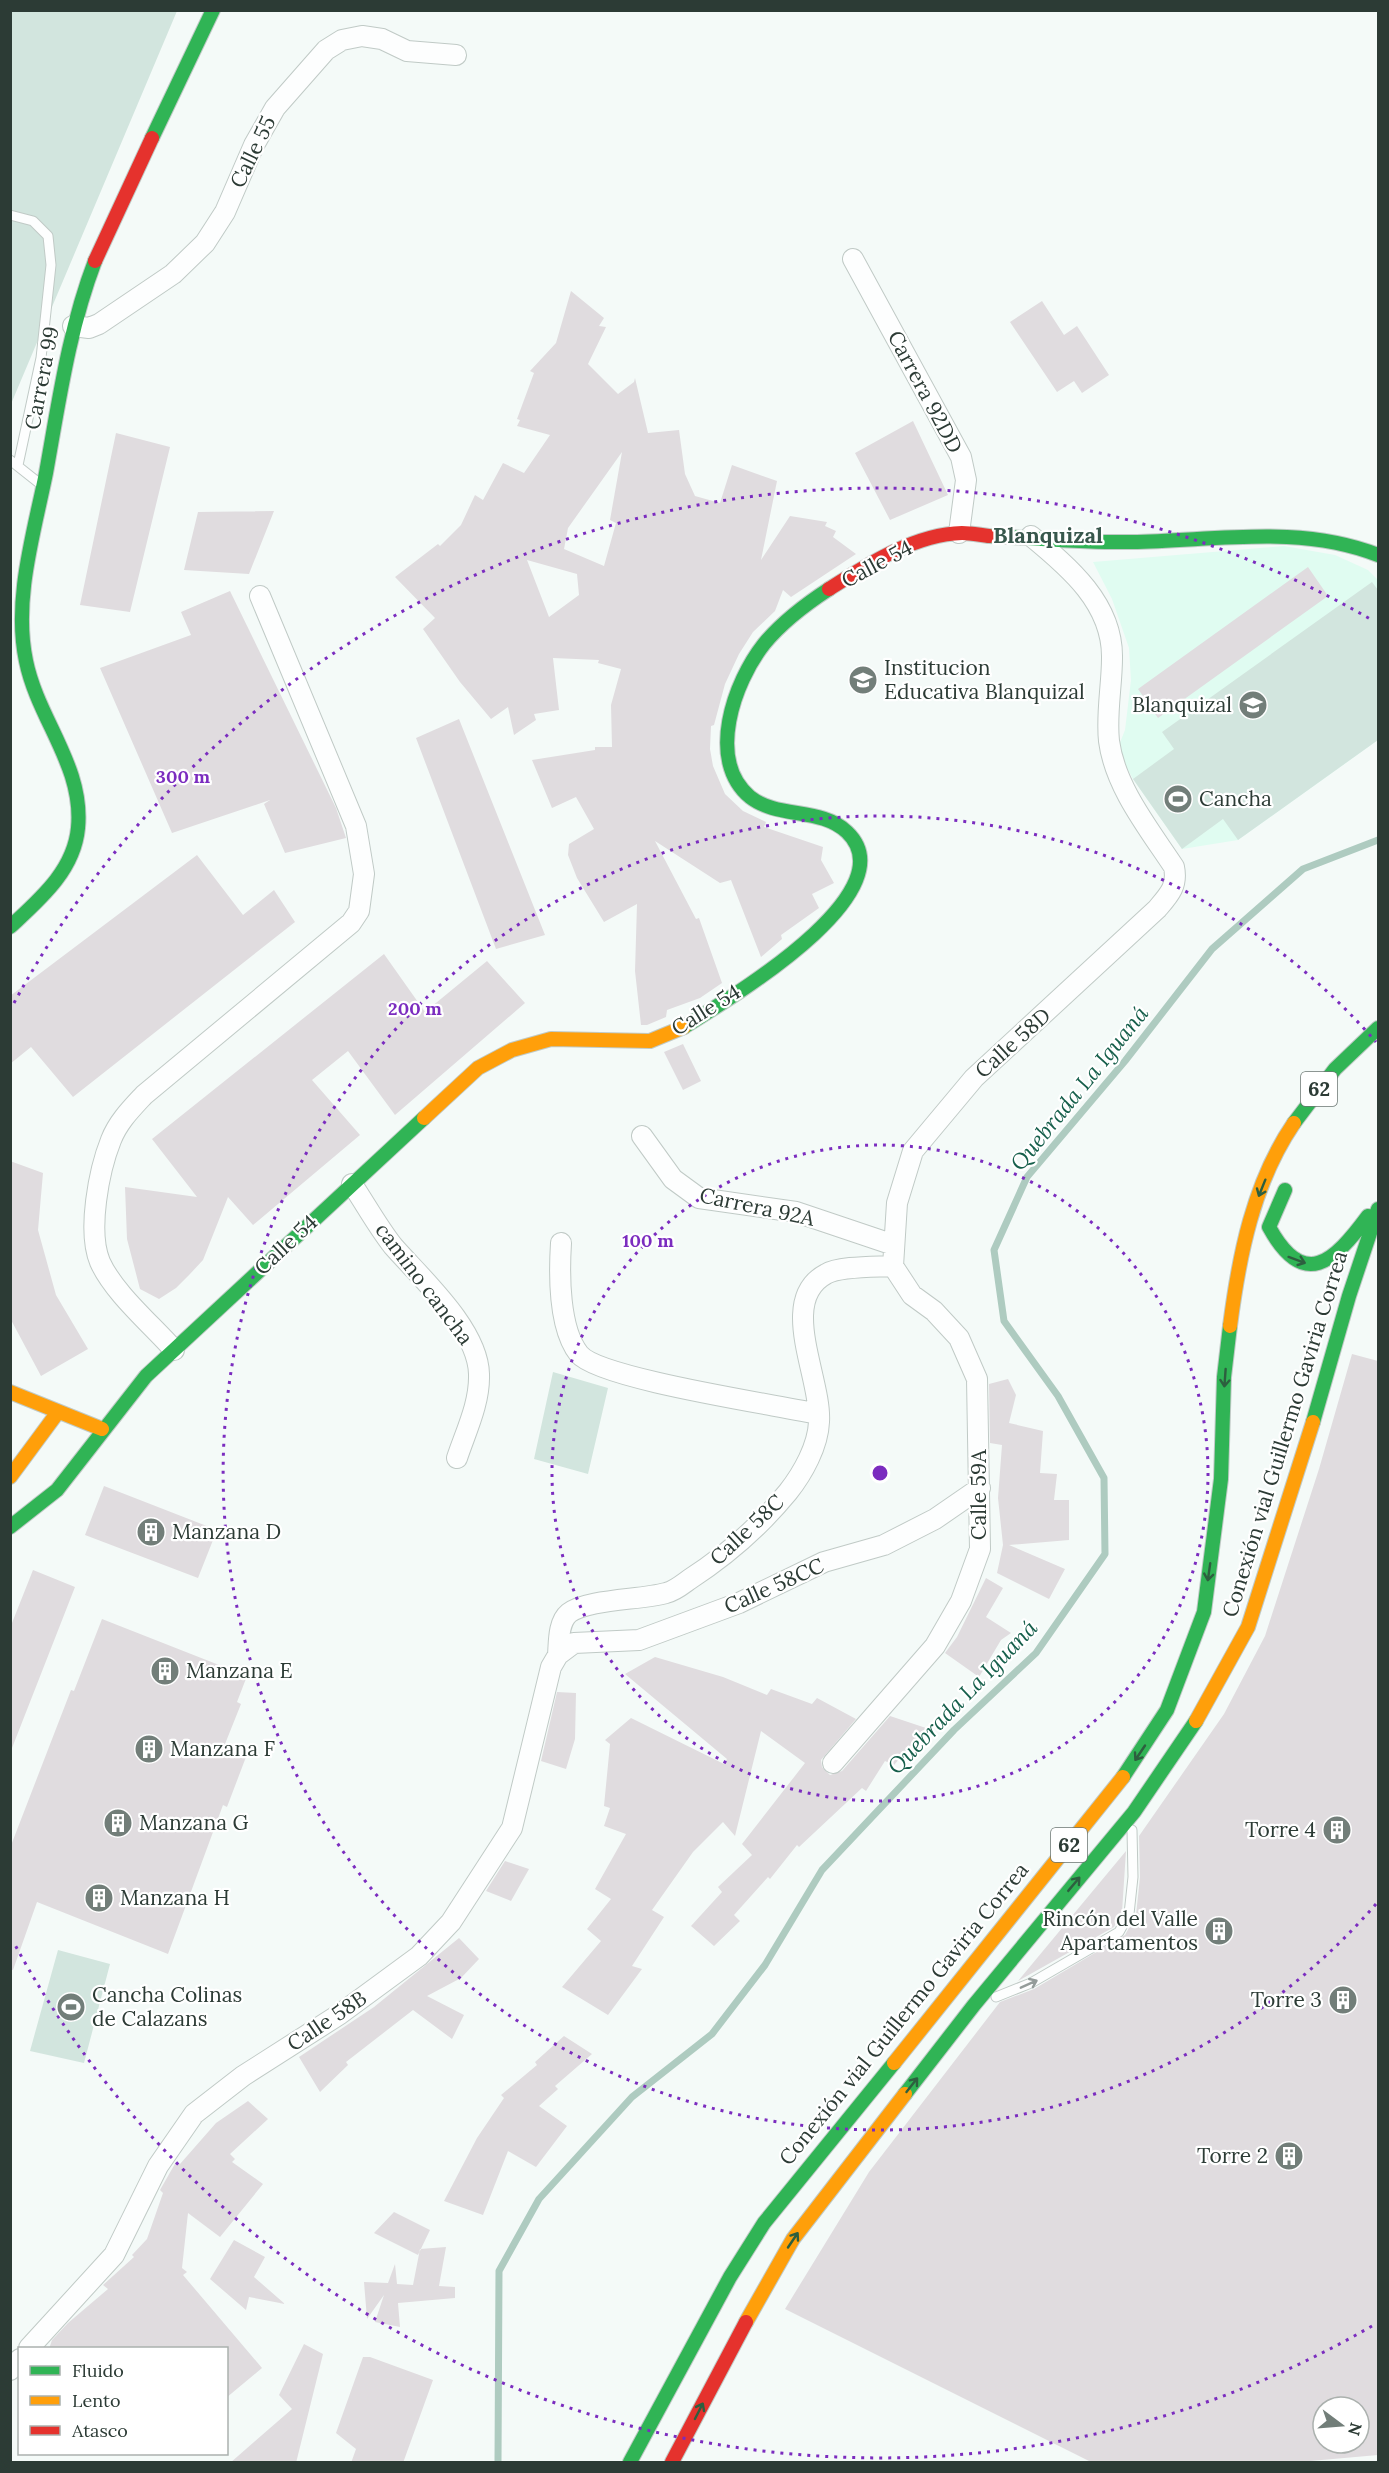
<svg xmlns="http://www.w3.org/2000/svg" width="1389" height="2473" font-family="Lora,serif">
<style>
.built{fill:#e0fcf1}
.grass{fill:#d2e5de}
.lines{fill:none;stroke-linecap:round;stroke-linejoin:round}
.stream{stroke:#aecbc0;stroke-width:7}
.building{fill:#e0dcdf;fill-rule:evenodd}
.lane-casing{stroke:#c0cac6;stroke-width:11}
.street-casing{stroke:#c0cac6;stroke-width:22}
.fast-casing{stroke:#c0cac6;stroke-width:16}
.slow-casing{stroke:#c0cac6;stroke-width:16}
.jam-casing{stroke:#c0cac6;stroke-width:16}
.lane{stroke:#fdfefe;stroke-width:9}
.street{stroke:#fdfefe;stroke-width:20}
.fast{stroke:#30b455;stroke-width:14}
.slow{stroke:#ff9f0a;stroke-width:14}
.jam{stroke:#e5322d;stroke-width:14}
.oneway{stroke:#2d5f3f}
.oneway2{stroke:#949c9a}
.ring{fill:none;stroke:#7b2cbf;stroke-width:3;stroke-dasharray:3 6}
.labels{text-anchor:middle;stroke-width:4.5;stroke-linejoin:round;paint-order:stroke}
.shield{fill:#fff;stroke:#6b7672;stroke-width:1.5}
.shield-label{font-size:20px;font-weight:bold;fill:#2c3b35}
.street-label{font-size:21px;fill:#2c3b35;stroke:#fff}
.poi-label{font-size:21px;fill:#2c3b35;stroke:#fff;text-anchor:start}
.neighbourhood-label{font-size:22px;font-weight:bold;fill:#38574c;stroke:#fff}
.water-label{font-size:22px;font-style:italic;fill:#165f4b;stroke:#fff}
.centre{fill:#7b2cbf;stroke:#fff;stroke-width:3}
.ring-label{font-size:18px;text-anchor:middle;font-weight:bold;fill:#7b2cbf;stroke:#fff;stroke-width:4.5;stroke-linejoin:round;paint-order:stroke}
</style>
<rect width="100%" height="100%" fill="#f4faf8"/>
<path class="built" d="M1284 546 1335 555 1368 570 1378 580V740L1238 840 1182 849 1133 779 1117 750 1125 730 1131 680 1129 648 1112 599 1093 562Z"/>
<path class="grass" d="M11 11H177L11 404Z
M1372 582 1378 590V740L1238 840 1223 819 1182 849 1133 779 1174 749 1162 732Z
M553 1372 608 1388 588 1474 534 1459Z
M58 1950 110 1964 84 2063 30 2051Z"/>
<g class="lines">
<path class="stream" d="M498 2462 499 2271 539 2199 632 2097 712 2034 765 1965 822 1870 954 1730 1036 1653 1105 1554 1104 1478 1058 1396 1004 1321 994 1250 1027 1177 1125 1061 1212 949 1303 869 1378 840"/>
</g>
<path class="building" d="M571 291 604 318 599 326 606 327 588 364 618 394 634 382 635 378 648 433 679 430 685 474 695 496 720 503 732 465 777 481 761 560 790 516 827 522 825 526 836 531 833 537 856 554 791 597 783 590 775 611 753 632 739 654 725 684 714 725 711 726 710 749 713 766 725 794 743 811 766 822 764 827 823 847 821 860 834 883 812 894 819 908 781 935 782 939 761 957 731 880 720 883 655 841 696 919 699 918 722 983 700 998 667 1010 666 1017 647 1025H641L635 971 637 904 604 922 577 878 568 855 569 844 594 829 576 797 552 808 532 760 595 750V747H612L611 705 621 669 598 663 599 660 553 658 559 710 534 714 536 720 514 735 508 707 491 719 460 682 423 629 435 618 395 577 438 544 440 546 461 525 475 495 483 500 503 463 524 473 550 435 517 426 520 420 517 419 534 373 530 371 556 343ZM622 452 610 520 616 523 604 566 564 549 568 528ZM527 560 577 574 579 595 549 617Z
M1042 301 1064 335 1077 326 1109 375 1082 393 1074 381 1057 392 1010 322Z
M913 421 948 495 890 520 855 453Z
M116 433 170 447 130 612 80 605Z
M274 511 249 574 184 570 198 512Z
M1308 567 1328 596 1158 718 1138 689Z
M230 591 336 808 346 838 285 853 264 804 270 800 172 833 100 668 191 635 181 612Z
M459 719 545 935 496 949 416 738Z
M197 855 243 915 274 890 295 922 73 1097 31 1047 10 1064V996Z
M384 954 425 1012 487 961 525 1003 395 1115 348 1051 312 1080 360 1135 253 1225 228 1197 203 1260 190 1274 176 1288 159 1299 140 1289 127 1239 125 1187 197 1197 152 1139Z
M683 1044 701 1081 683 1090 664 1052Z
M10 1161 43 1173 38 1230 56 1295 88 1349 41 1376 10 1318Z
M1352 1354 1378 1361V2455L1288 2463H1093L785 2309 869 2172 1000 2002 1034 1989 1125 1935 1136 1915 1140 1877 1139 1836 1224 1714 1265 1636 1319 1469ZM1323 2407H1359V2443H1323Z
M1008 1379 1016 1395 1009 1423 1043 1431 1040 1473 1057 1474 1054 1500H1069V1540L1009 1545 1065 1569 1049 1599 997 1573 1003 1545 998 1498 1002 1445 990 1443 989 1384Z
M104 1486 217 1530 198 1578 85 1535Z
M33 1570 75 1587 12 1748 10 1628Z
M986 1578 1003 1588 986 1617 1011 1633 1001 1640 979 1677 945 1653 957 1637Z
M102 1619 247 1676 237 1702 241 1704 223 1749 246 1757 227 1807 223 1805 168 1954 37 1902 13 1970 10 1969V1848L71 1690 74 1691Z
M655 1657 723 1677 767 1695 771 1689 812 1704 817 1698 856 1719 821 1760 822 1767 830 1775 842 1771 890 1716 926 1728 894 1765 885 1761 866 1791 862 1788 799 1847 797 1845 770 1879 768 1877 734 1915 740 1921 714 1946 691 1926 722 1892 718 1887 752 1855 742 1844 805 1763 761 1731 735 1836 723 1822 693 1852 652 1910 664 1917 632 1966 642 1969 608 2015 562 1987 601 1941 587 1929 611 1899 595 1889 626 1834 604 1826 610 1808 604 1806 610 1744 605 1740 631 1718 724 1764 727 1759 625 1674Z
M557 1692 576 1693 575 1739 566 1769 541 1761Z
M1126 1851 1122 1912 1114 1927 1018 1981Z
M505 1861 529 1869 511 1901 486 1891Z
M459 1938 479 1959 461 1978 427 1996 464 2015 452 2039 413 2010 346 2062 348 2065 320 2092 299 2057 374 2007Z
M564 2036 592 2054 555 2086 558 2089 539 2106 567 2126 536 2167 508 2151 483 2215 444 2201 477 2138 504 2098 501 2095 537 2065 535 2062Z
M248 2101 268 2119 230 2154 235 2159 232 2162 263 2184 220 2237 188 2213 182 2268 187 2272 183 2275 262 2368 226 2398V2349H49L52 2340 68 2323 108 2289 103 2285 134 2257 132 2255 147 2239 163 2193 160 2190 176 2162 180 2164 216 2123Z
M394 2212 430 2230 418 2255 374 2233Z
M234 2240 265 2257 254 2277 285 2304 249 2297 246 2310 210 2279Z
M446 2247 439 2286 455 2287V2298L398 2303 400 2327 375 2322 384 2295 367 2319 364 2282 388 2283 395 2264 397 2284 413 2285 420 2249Z
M304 2344 323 2354 296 2463H230L292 2409 279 2395Z
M363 2357H370L433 2380 403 2463H351L356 2449 336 2433Z"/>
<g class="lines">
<g class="lane-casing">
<path id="lane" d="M10 215 33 221 48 236 51 265 41 358 18 465
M10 460 39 483
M996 1997 1031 1983 1119 1932 1129 1914 1133 1877 1132 1830"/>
</g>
<g class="street-casing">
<path id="street" d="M853 259 961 457 966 480 959 533
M73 326 89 328 99 324 173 274 205 243 225 212 254 145 275 108 326 50 342 40 362 36 382 39 407 51 456 55
M642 1136 673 1179 699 1198 796 1212 894 1245
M352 1184C366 1205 378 1227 393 1246 421 1278 478 1329 479 1374 480 1403 466 1431 457 1458
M561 1243C559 1275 559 1329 579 1354 599 1379 778 1405 818 1414
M174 1350C151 1324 114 1293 100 1262 87 1231 99 1170 111 1140 118 1122 131 1109 144 1095L351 923 359 911 364 874 356 826 260 596
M558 1655C559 1642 558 1622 569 1613 588 1599 641 1600 666 1593 675 1591 683 1584 690 1579 727 1555 760 1526 788 1492 803 1473 818 1446 819 1422 822 1379 777 1300 826 1274 839 1266 876 1267 893 1266
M833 1763 935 1646 961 1601 980 1549 977 1379 959 1338 934 1311 912 1295 893 1266 897 1203 913 1151 974 1078 1157 909C1169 895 1178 886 1174 867 1149 829 1115 787 1109 741 1106 714 1112 685 1112 658 1113 604 1069 567 1031 536
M29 2348 114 2255 158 2166 194 2114 243 2076 340 2014 419 1956 451 1922 512 1828 551 1667 558 1655 574 1643 639 1640 739 1603 824 1562 884 1545 935 1519 980 1488
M10 2370 20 2359"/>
</g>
<g class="fast-casing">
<path id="fast" d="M152 138 213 10
M989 536C1037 538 1084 543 1132 542 1214 541 1299 524 1378 555
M10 927C39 900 74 871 78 828 84 766 38 720 26 661 13 600 34 533 46 473 59 401 69 329 95 261
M684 1027C723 1002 911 893 847 832 821 807 778 819 750 797 706 760 734 682 764 644 782 622 806 604 829 589
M1294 1123 1335 1069 1378 1028
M1285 1190 1269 1227C1304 1291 1334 1262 1368 1216
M1313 1422 1349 1296 1378 1209
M10 1527 57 1490 146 1376 424 1118
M1123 1777 1167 1710 1204 1612 1221 1479 1224 1377 1230 1326
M905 2094 974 2005 1134 1812 1196 1721
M630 2462 730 2277 764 2223 894 2063"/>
</g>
<g class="slow-casing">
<path id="slow" d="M424 1118 478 1068 512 1050 551 1039 650 1041 684 1027
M1230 1326C1239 1256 1253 1183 1294 1123
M10 1392 102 1429
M10 1477 58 1412
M1196 1721 1248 1627 1313 1422
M894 2063 1123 1777
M746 2322 793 2239 905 2094"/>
</g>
<g class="jam-casing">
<path id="jam" d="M95 261 152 138
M829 589C867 565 915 534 962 533 971 533 980 535 989 536
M672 2462 746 2322"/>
</g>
<use href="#lane" class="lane"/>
<use href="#street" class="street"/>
<use href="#fast" class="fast"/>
<use href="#slow" class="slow"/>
<use href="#jam" class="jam"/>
</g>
<defs><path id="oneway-shaft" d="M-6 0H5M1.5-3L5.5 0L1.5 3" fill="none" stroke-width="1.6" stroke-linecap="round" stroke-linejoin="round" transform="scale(1.5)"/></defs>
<g class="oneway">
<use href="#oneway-shaft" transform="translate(1262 1188) rotate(112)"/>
<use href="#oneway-shaft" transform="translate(1297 1260) rotate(20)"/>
<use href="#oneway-shaft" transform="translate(1225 1378) rotate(94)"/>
<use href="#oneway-shaft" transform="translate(1209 1572) rotate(98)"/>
<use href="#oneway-shaft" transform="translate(1140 1753) rotate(124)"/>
<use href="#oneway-shaft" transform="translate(1074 1884) rotate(-50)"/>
<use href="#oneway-shaft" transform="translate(912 2085) rotate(-52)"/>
<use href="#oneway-shaft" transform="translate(793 2240) rotate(-56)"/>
<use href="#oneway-shaft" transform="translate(699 2411) rotate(-63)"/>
</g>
<use class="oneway2" href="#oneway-shaft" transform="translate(1029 1984) rotate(-24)"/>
<g class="ring">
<circle cx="880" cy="1473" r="328"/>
<path d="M1376 1904A657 657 0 1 1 1376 1042"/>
<path d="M1372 2326A985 985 0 0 1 14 1943M14 1003A985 985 0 0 1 1372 620"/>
</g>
<defs>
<g id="school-disc" transform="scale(1.5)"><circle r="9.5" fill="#727e79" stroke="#fff"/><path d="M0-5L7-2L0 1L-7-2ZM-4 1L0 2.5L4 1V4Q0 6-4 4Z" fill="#fff"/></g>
<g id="stadium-disc" transform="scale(1.5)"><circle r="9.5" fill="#727e79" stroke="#fff"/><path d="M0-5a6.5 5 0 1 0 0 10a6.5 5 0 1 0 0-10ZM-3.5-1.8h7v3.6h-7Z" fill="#fff"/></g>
<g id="building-disc" transform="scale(1.5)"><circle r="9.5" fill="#727e79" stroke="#fff"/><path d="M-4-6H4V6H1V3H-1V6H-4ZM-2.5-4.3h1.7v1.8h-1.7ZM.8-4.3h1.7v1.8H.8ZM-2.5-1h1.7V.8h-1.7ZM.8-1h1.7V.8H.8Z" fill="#fff"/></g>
</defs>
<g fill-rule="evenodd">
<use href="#school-disc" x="863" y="680"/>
<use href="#school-disc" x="1253" y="705"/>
<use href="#stadium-disc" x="1178" y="799"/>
<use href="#building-disc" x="151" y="1532"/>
<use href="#building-disc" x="165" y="1671"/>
<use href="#building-disc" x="149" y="1749"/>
<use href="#building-disc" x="118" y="1823"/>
<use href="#building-disc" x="1337" y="1830"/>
<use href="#building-disc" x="99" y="1898"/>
<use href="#building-disc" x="1219" y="1931"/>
<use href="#building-disc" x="1343" y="2000"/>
<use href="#stadium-disc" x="71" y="2007"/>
<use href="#building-disc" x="1289" y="2156"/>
</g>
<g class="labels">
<g class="shield">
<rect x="1301" y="1072" width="36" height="34" rx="4.5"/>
<rect x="1051" y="1828" width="36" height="34" rx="4.5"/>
</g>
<g class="shield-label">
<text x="1319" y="1096">62</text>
<text x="1069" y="1852">62</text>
</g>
<g class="street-label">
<text transform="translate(253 152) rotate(-64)" y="7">Calle 55</text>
<text transform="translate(42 378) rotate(-79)" y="7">Carrera 99</text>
<text transform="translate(925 392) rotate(62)" y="7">Carrera 92DD</text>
<text transform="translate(877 564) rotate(-28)" y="7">Calle 54</text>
<text transform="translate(706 1010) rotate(-32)" y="7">Calle 54</text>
<text transform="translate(1013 1043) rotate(-42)" y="7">Calle 58D</text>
<text transform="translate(757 1207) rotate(12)" y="7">Carrera 92A</text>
<text transform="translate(286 1245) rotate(-43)" y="7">Calle 54</text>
<text transform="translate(424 1284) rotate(53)" y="7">camino cancha</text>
<text transform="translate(1285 1434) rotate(-73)" y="7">Conexión vial Guillermo Gaviria Correa</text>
<text transform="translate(979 1495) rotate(-90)" y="7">Calle 59A</text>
<text transform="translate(747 1530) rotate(-43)" y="7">Calle 58C</text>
<text transform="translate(774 1586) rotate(-24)" y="7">Calle 58CC</text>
<text transform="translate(904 2014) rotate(-51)" y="7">Conexión vial Guillermo Gaviria Correa</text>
<text transform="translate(327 2021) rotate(-34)" y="7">Calle 58B</text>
</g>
<g class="poi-label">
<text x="884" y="675">Institucion<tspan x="884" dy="24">Educativa Blanquizal</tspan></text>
<text x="1232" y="712" text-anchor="end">Blanquizal</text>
<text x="1199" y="806">Cancha</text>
<text x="172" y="1539">Manzana D</text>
<text x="186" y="1678">Manzana E</text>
<text x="170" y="1756">Manzana F</text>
<text x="139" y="1830">Manzana G</text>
<text x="1316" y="1837" text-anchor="end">Torre 4</text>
<text x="120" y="1905">Manzana H</text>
<text x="1198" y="1926" text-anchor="end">Rincón del Valle<tspan x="1198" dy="24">Apartamentos</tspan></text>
<text x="92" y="2002">Cancha Colinas<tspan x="92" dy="24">de Calazans</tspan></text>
<text x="1322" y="2007" text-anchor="end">Torre 3</text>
<text x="1268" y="2163" text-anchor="end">Torre 2</text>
</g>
<g class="neighbourhood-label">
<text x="1048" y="543">Blanquizal</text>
</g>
<g class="water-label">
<text transform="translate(1079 1088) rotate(-51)" y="8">Quebrada La Iguaná</text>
<text transform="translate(962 1697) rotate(-46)" y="8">Quebrada La Iguaná</text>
</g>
</g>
<circle cx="880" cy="1473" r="9" class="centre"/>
<g class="ring-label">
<text x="183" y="783">300 m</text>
<text x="415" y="1015">200 m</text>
<text x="648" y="1247">100 m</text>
</g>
<rect width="1389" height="2473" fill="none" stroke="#2c3b35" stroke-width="24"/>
<rect x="18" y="2347" width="210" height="108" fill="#ffffff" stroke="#abb1ae" stroke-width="1.5"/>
<rect x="30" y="2366" width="30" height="9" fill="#30b455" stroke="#abb1ae" stroke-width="1.5"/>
<text x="72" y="2377" font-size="18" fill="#2c3b35">Fluido</text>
<rect x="30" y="2396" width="30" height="9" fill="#ff9f0a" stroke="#abb1ae" stroke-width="1.5"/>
<text x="72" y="2407" font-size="18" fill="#2c3b35">Lento</text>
<rect x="30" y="2426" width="30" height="9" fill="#e5322d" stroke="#abb1ae" stroke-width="1.5"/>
<text x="72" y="2437" font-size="18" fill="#2c3b35">Atasco</text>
<g transform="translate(1341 2425) rotate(106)"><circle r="28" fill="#ffffff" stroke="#abb1ae" stroke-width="1.5"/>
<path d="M0-4.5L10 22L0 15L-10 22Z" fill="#727e79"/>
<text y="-9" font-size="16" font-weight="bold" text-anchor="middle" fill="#2c3b35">N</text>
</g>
</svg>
